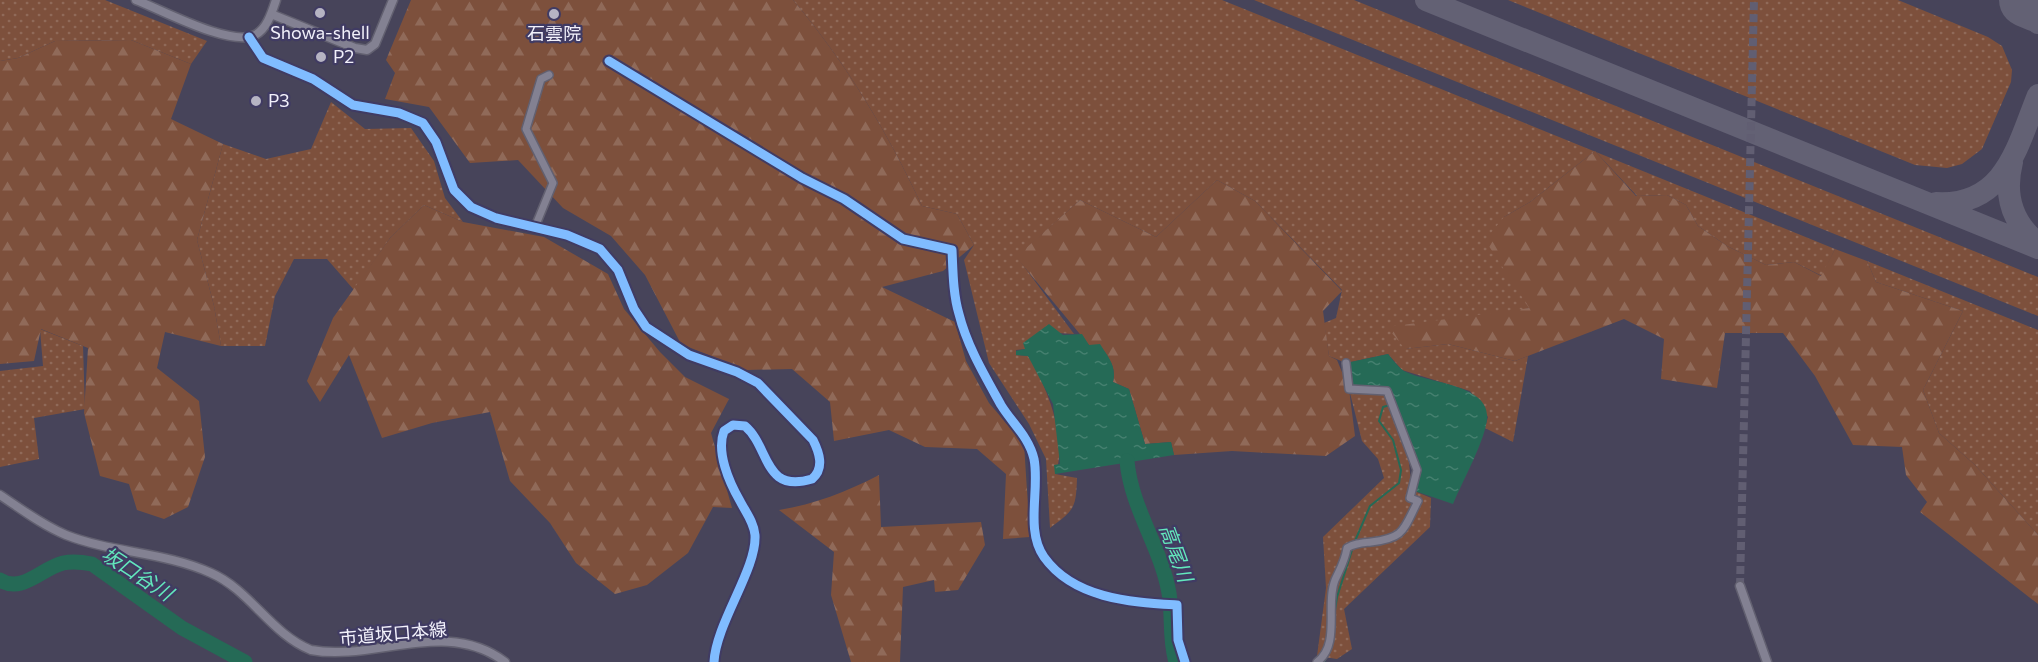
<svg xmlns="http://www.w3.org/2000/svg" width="2038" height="662" font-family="Commissioner,'Noto Sans JP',sans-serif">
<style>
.grass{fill:url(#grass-dots)}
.forest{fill:url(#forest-firs)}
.water{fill:url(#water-ripples)}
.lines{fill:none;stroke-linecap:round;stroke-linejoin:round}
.stream{stroke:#256a56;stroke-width:2}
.river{stroke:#256a56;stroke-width:15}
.taxiway{stroke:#636174;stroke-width:22}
.runway{stroke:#636174;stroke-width:54}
.tertiary-tunnel{stroke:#615e72;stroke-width:8;stroke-dasharray:8 4;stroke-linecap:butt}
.minor-casing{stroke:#626070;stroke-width:10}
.tertiary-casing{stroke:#626070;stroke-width:11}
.minor{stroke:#838192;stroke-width:7}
.tertiary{stroke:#838192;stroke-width:8}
.cycleway-casing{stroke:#403b63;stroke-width:13}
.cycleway{stroke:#80bcff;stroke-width:9}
.poi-dot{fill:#b6b4c3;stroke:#403b63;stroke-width:2}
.labels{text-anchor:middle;stroke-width:4.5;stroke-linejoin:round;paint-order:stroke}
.poi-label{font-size:18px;fill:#f2f1fb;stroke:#403b63}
.street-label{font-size:18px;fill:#f2f1fb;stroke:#403b63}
.water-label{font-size:20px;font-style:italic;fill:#63e8bc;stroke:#403b63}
</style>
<defs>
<pattern id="grass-dots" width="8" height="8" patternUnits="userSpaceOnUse" patternTransform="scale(1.5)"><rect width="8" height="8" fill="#7d503c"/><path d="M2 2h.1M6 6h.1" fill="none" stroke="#906a59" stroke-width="1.8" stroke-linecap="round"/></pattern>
<pattern id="forest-firs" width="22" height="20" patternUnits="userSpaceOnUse" patternTransform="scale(1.5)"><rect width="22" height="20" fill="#7d503c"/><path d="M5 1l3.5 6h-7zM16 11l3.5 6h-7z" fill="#906a59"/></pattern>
<pattern id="water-ripples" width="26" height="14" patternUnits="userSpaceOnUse" patternTransform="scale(1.5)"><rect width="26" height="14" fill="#256a56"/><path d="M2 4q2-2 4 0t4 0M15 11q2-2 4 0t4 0" fill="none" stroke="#45806f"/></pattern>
</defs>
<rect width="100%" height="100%" fill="#47445a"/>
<path class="grass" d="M0 0H105L207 41 191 64 131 40 55 41 18 58 0 61Z
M793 0H1222L1835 249 1822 276 1794 262 1766 265 1727 246 1698 226 1686 205 1667 195 1637 196 1595 151 1530 202 1504 217 1529 308 1405 349 1448 344 1515 361 1528 356 1513 442 1485 428 1488 417 1470 391 1402 370 1388 354 1346 363 1329 356 1324 323 1336 318 1342 290 1255 201 1217 180 1156 237 1080 200 1017 257 1074 334 1058 333 1025 349 1016 350V355L1028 356C1046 383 1069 442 1055 474L1077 478C1076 509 1074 510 1050 528L1046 459 1029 424 989 363 964 260 974 245 957 214 922 206C887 131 846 63 793 0Z
M1254 0H1354L2038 277V316Z
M1508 0H1898L1988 37 2002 46 2012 70 2011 82 1982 149 1962 164 1947 168 1915 165Z
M331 102 365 129 411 128 434 161 445 198 463 222 424 205 390 238 354 290 327 259H294L275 296 265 346H221L214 306 197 240 223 144 266 159 311 149Z
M1867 261 2038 330V535L1975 465 1939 433 1923 390 1963 311 1876 282Z
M40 329 83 346 85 409 34 418 39 459 0 467V371L43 366Z
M1349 389 1389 396 1406 436 1412 490 1431 498 1430 527 1344 609 1352 649 1337 659 1317 656 1326 588 1323 537 1384 478 1378 459 1362 441Z"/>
<path class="forest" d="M411 0H793C846 63 887 131 922 206L957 214 974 245 943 271 882 287 955 322 966 361 989 403 1024 444 1030 537 1003 539 1006 474 977 449 925 447 889 430 834 441 830 402 792 369 746 370 681 344 645 275 611 236 563 208 518 160 470 163 429 107 385 99 395 73 386 60Z
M131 40 191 64 171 119 223 144 197 240 214 306 221 346 165 332 157 368 199 401 205 457 188 507 164 519 137 510 129 484 100 476 84 413 88 348 41 329 34 361 0 364V61L18 58 55 41Z
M1595 151 1636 196 1667 195 1686 205 1698 226 1727 246 1766 265 1794 262 1821 276 1835 249 1867 261 1876 282 1963 311 1923 390 1939 433 1975 465 2038 535V604L1920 512 1927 502 1906 475 1902 447 1853 445 1815 376 1783 333H1725L1717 388 1661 379 1664 339 1624 319 1515 361 1448 344 1405 349 1387 327 1529 308 1485 240 1504 217 1530 202Z
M1217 180 1255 201 1342 291 1323 311 1329 356 1337 360 1349 389 1355 436 1326 456 1232 451 1174 455 1171 442 1145 444 1129 389 1113 382C1117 367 1108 357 1100 345H1089L1016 257 1080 200 1156 237Z
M424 205 463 222 544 237 608 274 624 309 660 352 685 377 729 399 711 433 732 508 713 507 688 553 647 585 615 594 576 563 550 523 510 481 490 412 432 423 382 438 349 355 320 402 307 381 333 318 390 238Z
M879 475 881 527 981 522 985 545 958 590 935 592 934 580 903 587 900 662H851L831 595 834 552 779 510C815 504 846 492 879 475Z"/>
<path class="water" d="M1049 324 1063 335 1082 334 1089 345 1100 344C1108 357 1117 366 1113 382L1129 389 1145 444 1171 442 1174 455 1055 474 1054 465 1060 464 1053 404 1028 356 1016 355V351L1025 349 1023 343Z
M1388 354C1393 360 1398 367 1404 371 1426 383 1490 384 1487 418 1486 439 1462 482 1453 504L1412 490 1417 470 1387 391 1349 389 1346 363Z"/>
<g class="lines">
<path class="stream" d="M1355 541 1370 506 1399 483 1401 470 1393 440 1379 421 1383 407 1390 405
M1334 617 1337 597 1353 547
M1324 662 1330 649"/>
<path class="river" d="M1127 461C1131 508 1161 547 1169 593 1173 616 1169 639 1176 662
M0 580C22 594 42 568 63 563 73 561 82 562 92 564L182 628 245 662"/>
<path class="taxiway" d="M1426 0 2038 248
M2019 0 2038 23
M2012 162C2004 194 2011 222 2038 243
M1936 203C2005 207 2017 147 2038 95"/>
<path class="runway" d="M2026 0 2038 5"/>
<path class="tertiary-tunnel" d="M1740 586 1754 0"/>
<g class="minor-casing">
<path id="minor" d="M609 61 802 178 844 199 903 239 952 250C953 271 953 294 959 314 967 346 985 376 1001 405 1012 423 1029 437 1034 459 1040 489 1025 530 1044 557 1074 599 1131 602 1177 605L1178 640 1185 662
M535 227 553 183 526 129 541 79 549 75
M1317 662C1341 645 1325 604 1335 580 1340 569 1345 561 1347 548 1355 543 1362 543 1371 542 1405 538 1403 530 1418 501L1410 498 1417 470 1387 391 1349 389 1346 363"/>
</g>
<g class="tertiary-casing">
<path id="tertiary" d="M136 0C162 10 230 47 255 35 267 29 272 12 276 0
M271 14 355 48 367 50 375 44 393 0
M249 37 263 58 313 79 353 105 399 113 423 123 436 142 454 190 471 207 496 218 567 235 600 249 618 270 634 309 646 327 689 355 737 372 758 383 813 440C819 452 825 468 812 479 763 494 770 447 745 426L733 425 724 431C716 452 729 482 740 501 745 511 754 522 755 535 757 569 716 623 714 662
M0 495C21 509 42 525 66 535 112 553 165 552 211 573 250 590 271 634 311 650 374 662 446 617 505 662
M1740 586 1767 662"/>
</g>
<use href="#minor" class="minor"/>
<use href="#tertiary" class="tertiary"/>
<g class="cycleway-casing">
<path id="cycleway" d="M249 37 263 58 313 79 353 105 399 113 423 123 436 142 454 190 471 207 496 218 567 235 600 249 618 270 634 309 646 327 689 355 737 372 758 383 813 440C819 452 825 468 812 479 763 494 770 447 745 426L733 425 724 431C716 452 729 482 740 501 745 511 754 522 755 535 757 569 716 623 714 662
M609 61 802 178 844 199 903 239 952 250C953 271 953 294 959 314 967 346 985 376 1001 405 1012 423 1029 437 1034 459 1040 489 1025 530 1044 557 1074 599 1131 602 1177 605L1178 640 1185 662"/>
</g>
<use href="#cycleway" class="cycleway"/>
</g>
<g class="poi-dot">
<circle cx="320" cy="13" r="6"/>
<circle cx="554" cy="14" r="6"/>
<circle cx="321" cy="57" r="6"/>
<circle cx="256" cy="101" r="6"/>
</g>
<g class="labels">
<g class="poi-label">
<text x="320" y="39">Showa-shell</text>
<text x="554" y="40">石雲院</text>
<text x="333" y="63" text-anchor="start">P2</text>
<text x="268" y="107" text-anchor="start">P3</text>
</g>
<g class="street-label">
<text transform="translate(393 634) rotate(-5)" y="6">市道坂口本線</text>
</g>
<g class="water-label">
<text transform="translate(1176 553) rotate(70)" y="7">高尾川</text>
<text transform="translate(137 574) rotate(33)" y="7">坂口谷川</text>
</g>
</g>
</svg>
